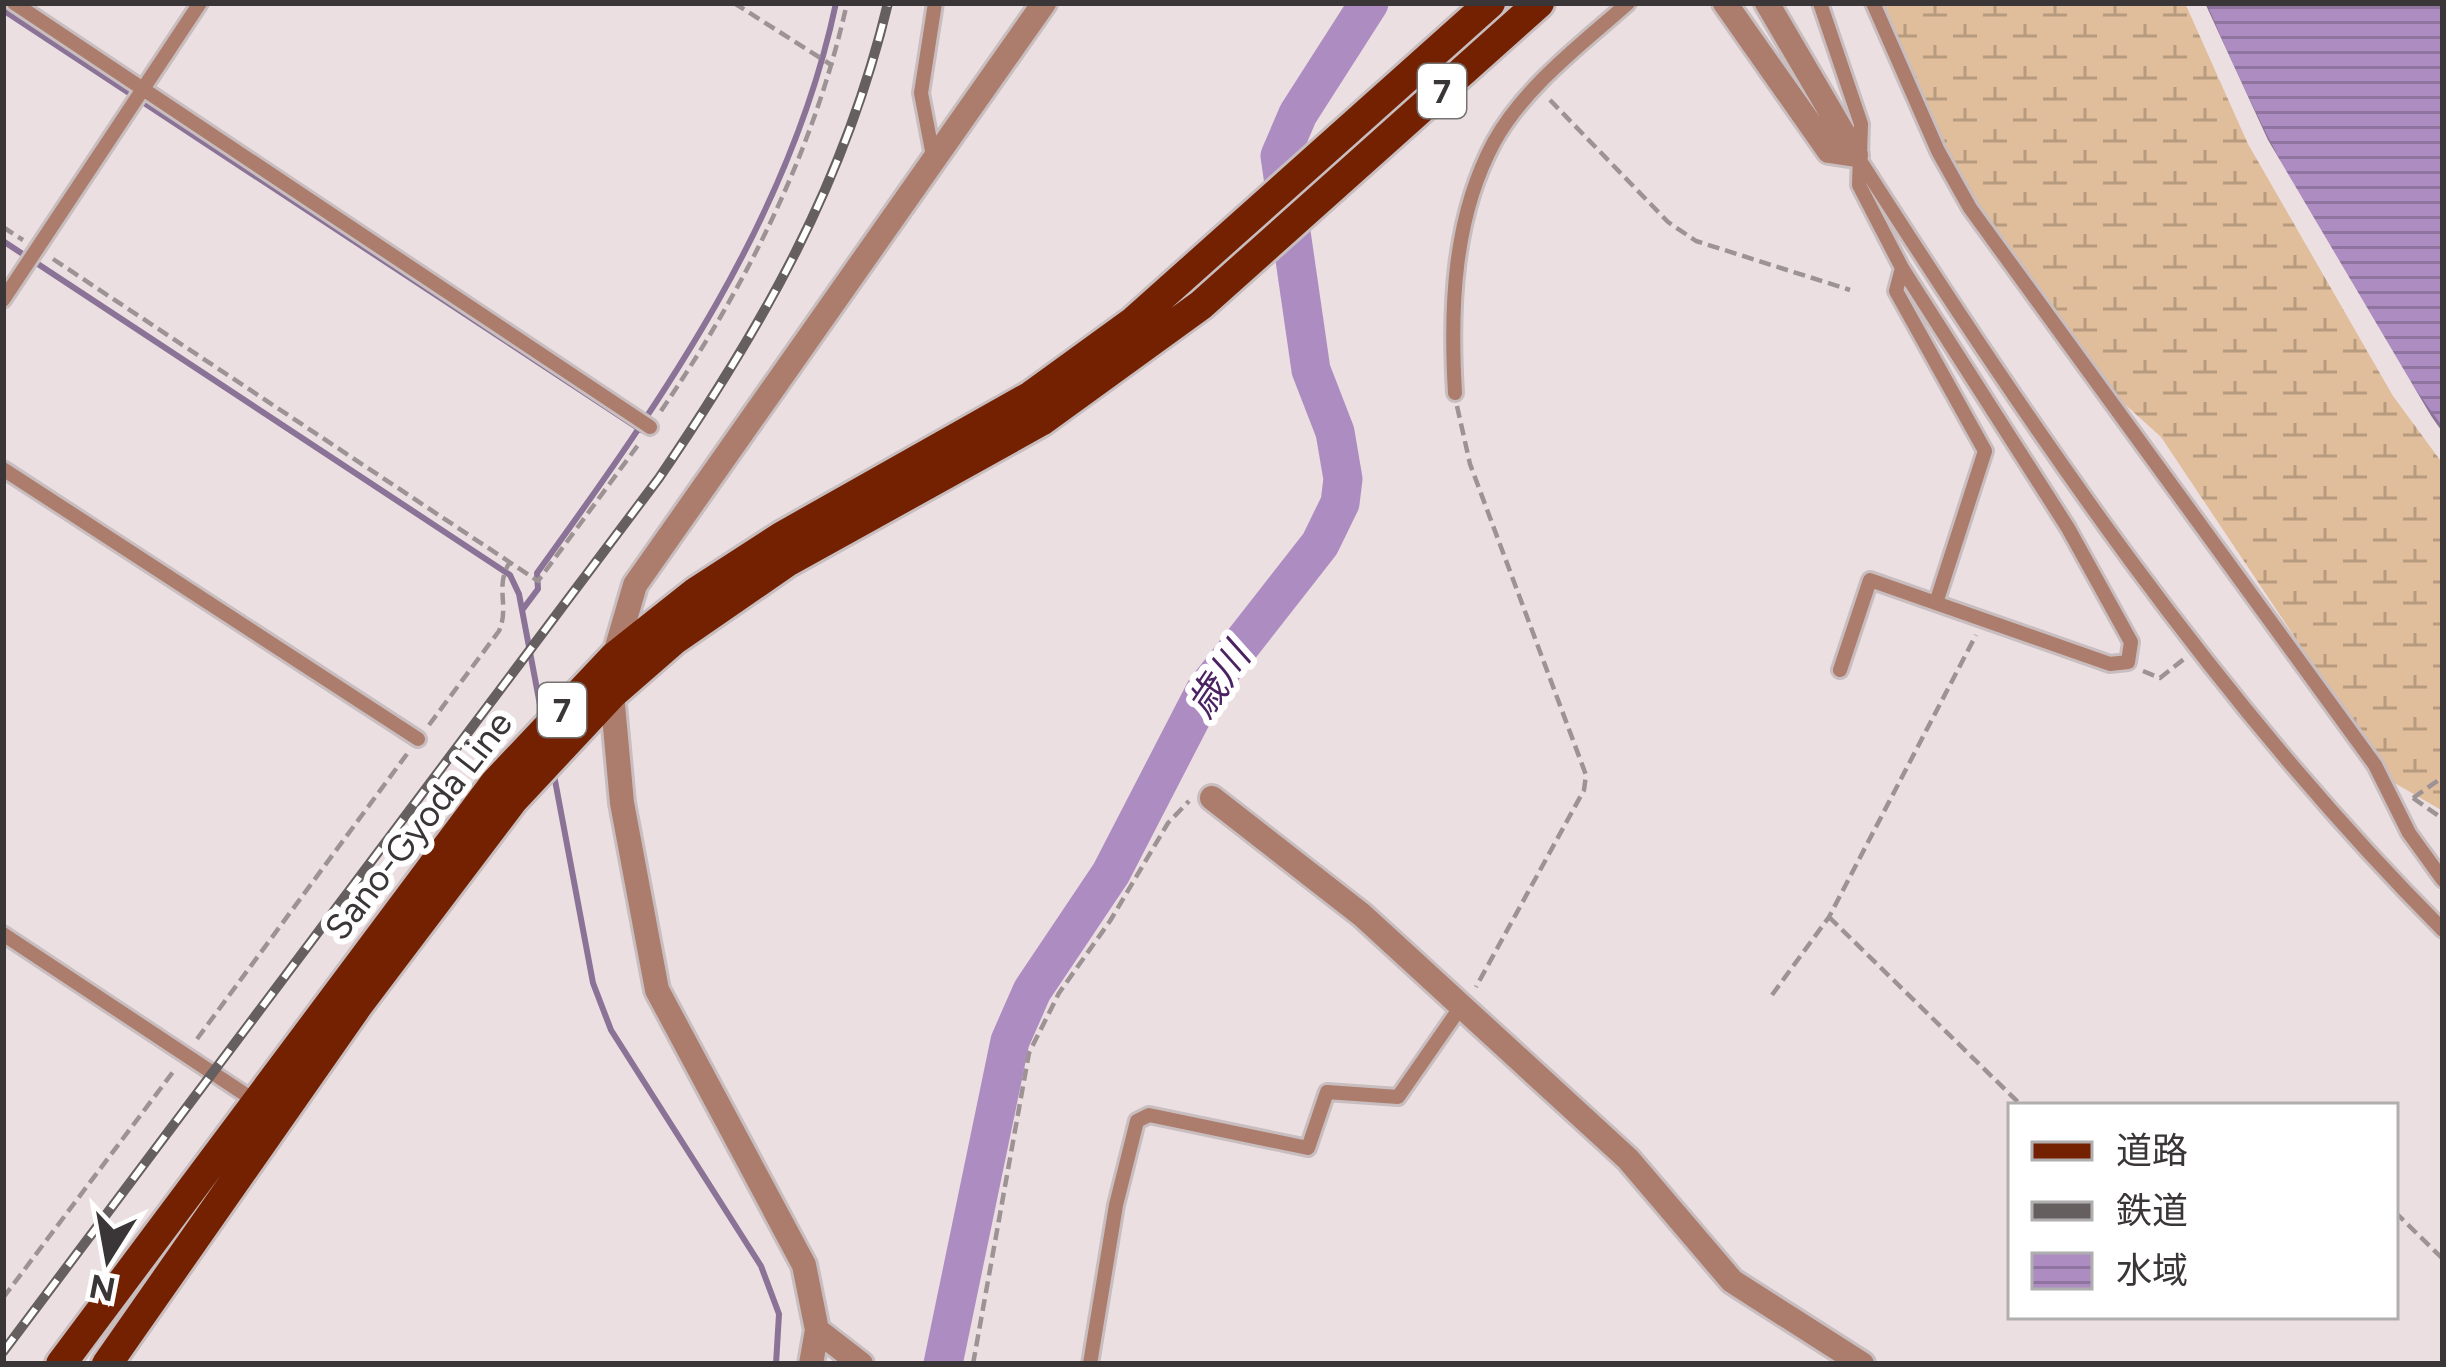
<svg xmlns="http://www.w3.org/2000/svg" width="2446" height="1367" font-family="Figtree,'Noto Sans JP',sans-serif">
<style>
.wetland{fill:url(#wetland-marsh)}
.water{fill:url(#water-rules);stroke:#8a7397;stroke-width:3}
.pier{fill:#ecdfe1}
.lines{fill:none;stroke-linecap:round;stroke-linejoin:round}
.stream{stroke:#8a7397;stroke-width:6}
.river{stroke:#ad8dc1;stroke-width:39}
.service-casing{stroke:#c8bdbf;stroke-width:20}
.minor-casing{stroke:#c8bdbf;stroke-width:30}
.primary-casing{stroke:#c8bdbf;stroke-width:36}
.path{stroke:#9d9395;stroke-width:4.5;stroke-dasharray:12 6;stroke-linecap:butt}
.service{stroke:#ac7c6d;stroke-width:14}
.minor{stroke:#ac7c6d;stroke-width:24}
.primary{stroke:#742102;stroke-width:30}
.rail-casing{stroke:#665f60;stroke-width:10}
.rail{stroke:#fff;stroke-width:6;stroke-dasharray:18;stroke-linecap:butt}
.labels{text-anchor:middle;stroke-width:12;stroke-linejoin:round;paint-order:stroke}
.shield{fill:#fff;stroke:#757272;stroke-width:3}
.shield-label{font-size:33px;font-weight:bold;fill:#3a3536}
.street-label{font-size:36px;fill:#3a3536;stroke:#fff}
.water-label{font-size:39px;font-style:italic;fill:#4c2362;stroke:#fff}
</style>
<defs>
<pattern id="wetland-marsh" width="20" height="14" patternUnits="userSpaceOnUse" patternTransform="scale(3)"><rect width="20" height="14" fill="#e1be9b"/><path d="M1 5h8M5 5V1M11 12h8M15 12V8" fill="none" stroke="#b79b7f"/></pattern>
<pattern id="water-rules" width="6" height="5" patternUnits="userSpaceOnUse" patternTransform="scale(3)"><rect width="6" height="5" fill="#ad8dc1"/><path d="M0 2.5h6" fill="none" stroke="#8e749e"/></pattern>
</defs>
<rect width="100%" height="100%" fill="#ecdfe1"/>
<path class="wetland" d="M1873 3H2185L2248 144 2393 396 2443 464V811L2391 781 2161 437 2119 399 1970 208Z"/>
<path class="water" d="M2205 3H2443V430C2353 308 2263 143 2205 3Z"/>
<path class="pier" d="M2199 3H2205L2268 140 2443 436 2408 393 2262 143Z"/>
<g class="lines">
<path class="stream" d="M3 10 641 430
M3 241 510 575 519 594 543 721
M523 609 538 589 537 573C663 399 791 217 836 3
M554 775 593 983 611 1030 761 1266 779 1314 776 1364"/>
<path class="river" d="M943 1364 1010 1041 1032 991 1111 873 1205 691 1320 544 1340 503 1343 479 1335 432 1311 370 1280 156 1298 114 1369 3"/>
<g class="service-casing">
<path id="service" d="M14 3 650 427
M1820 3 1861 124 1859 185 1902 268 2068 528 2131 642 2128 662 2110 664 1870 580 1840 670
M1873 3 1938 151 1970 208 2375 765 2409 833 2443 880
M933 156 921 93 935 3
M1859 159C2034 432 2213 699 2443 930
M1902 268 1896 291 1985 451 1936 603
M3 300 200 3
M1455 393C1450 309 1453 218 1494 142 1525 86 1582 44 1628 3
M3 469 418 739
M3 934 255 1101
M1090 1364 1116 1205 1137 1121 1149 1115 1308 1148 1327 1092 1398 1097 1462 1005"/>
</g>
<g class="minor-casing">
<path id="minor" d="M1725 3 1829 151 1856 155 1767 3
M1212 798 1362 915 1628 1159 1732 1281 1862 1364
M817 1330 861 1364
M811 1364 817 1330 804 1265 657 990 622 803 612 694 614 657 635 585 1044 3"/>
</g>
<g class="primary-casing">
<path id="primary" d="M61 1364 495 783 614 657 696 592 781 537 1031 396 1133 322 1490 3
M107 1364 358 1005 513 800 612 694 674 640 787 562 1041 421 1201 305 1539 3"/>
</g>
<path class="path" d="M734 3 833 66
M1550 100 1668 222 1696 241 1850 290
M3 227 23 240
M53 259 538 581 641 441
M1457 406 1470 464 1586 775 1584 790 1476 987
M661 411C746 286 814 152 847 3
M2143 671 2160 678 2184 659
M429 725 499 631C510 606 494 586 510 562
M2413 798 2443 819
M2413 798 2443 777
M1829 917 2022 1106
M1772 995 1829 917 1976 635
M197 1039 407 754
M2395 1212 2443 1259
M3 1298 176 1068
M973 1364 1029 1053 1059 993 1110 921 1168 823 1189 801"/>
<use href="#service" class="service"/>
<use href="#minor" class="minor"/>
<use href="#primary" class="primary"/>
<g class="rail-casing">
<path id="rail" d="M3 1352 659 478C762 327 845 183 888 3"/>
</g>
<use href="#rail" class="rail"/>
</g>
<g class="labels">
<g class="shield">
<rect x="1418" y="64" width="48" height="54" rx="9"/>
<rect x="538" y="683" width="48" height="54" rx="9"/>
</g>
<g class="shield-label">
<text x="1442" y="103">7</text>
<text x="562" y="722">7</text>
</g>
<g class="street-label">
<text transform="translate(418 825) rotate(-52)" y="13">Sano-Gyoda Line</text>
</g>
<g class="water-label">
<text transform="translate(1218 680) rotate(-56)" y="14">歳川</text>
</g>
</g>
<rect width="2446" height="1367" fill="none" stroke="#3a3536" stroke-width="12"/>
<rect x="2008" y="1103" width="390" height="216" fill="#ffffff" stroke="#b0aeaf" stroke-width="3"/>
<rect x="2032" y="1142" width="60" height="18" fill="#742102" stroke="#b0aeaf" stroke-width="3"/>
<text x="2116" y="1163" font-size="36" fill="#3a3536">道路</text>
<rect x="2032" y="1202" width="60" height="18" fill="#665f60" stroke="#b0aeaf" stroke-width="3"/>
<text x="2116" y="1223" font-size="36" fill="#3a3536">鉄道</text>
<rect x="2032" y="1253" width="60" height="36" fill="url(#water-rules)" stroke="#b0aeaf" stroke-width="3"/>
<text x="2116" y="1283" font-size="36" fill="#3a3536">水域</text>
<g transform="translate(108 1259) rotate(191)" stroke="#ffffff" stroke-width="9" paint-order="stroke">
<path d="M0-9L21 45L0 30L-21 45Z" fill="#3a3536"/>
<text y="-18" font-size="33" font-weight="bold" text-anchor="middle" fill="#3a3536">N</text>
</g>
</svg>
